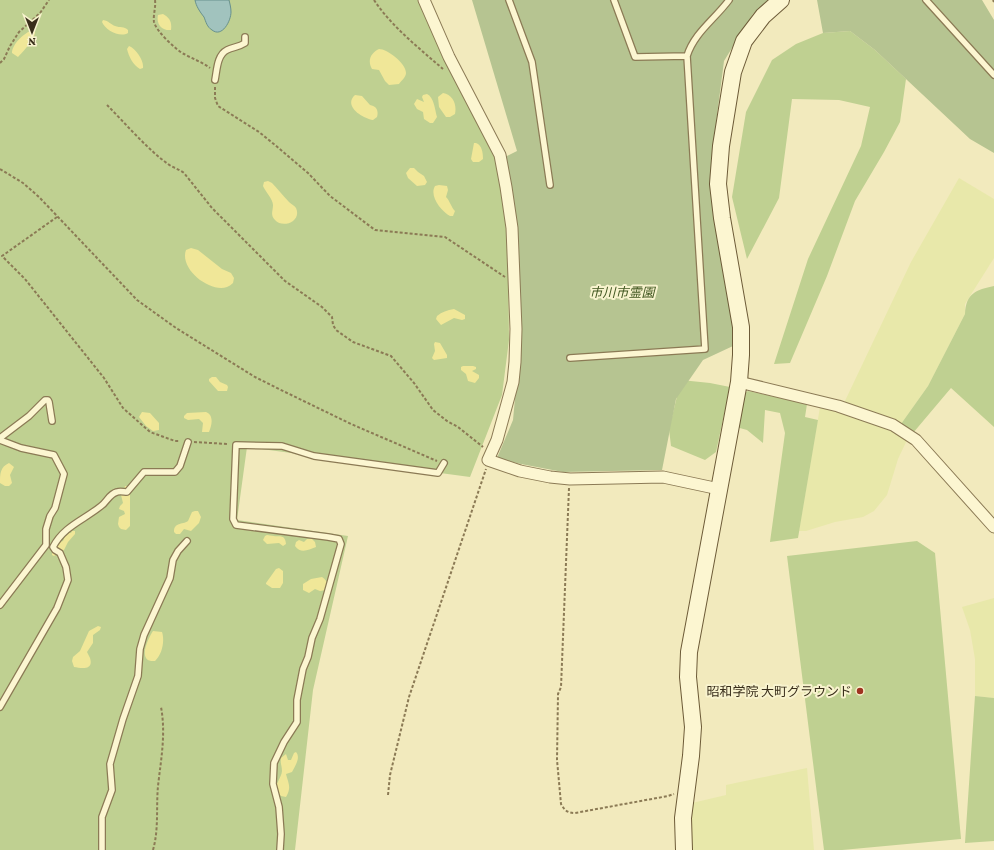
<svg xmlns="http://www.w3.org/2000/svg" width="994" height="850" font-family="'Crimson Pro','Noto Sans JP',serif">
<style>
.farmland{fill:#e8e8aa}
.green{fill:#bfd091}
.sand{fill:#f0e798}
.cemetery{fill:#b6c491}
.water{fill:#a1c3be;stroke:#68918d}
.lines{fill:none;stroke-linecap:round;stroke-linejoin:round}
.lane-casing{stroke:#8b7a55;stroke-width:8}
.street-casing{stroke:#8b7a55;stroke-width:13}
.secondary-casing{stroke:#6d5b38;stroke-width:18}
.path{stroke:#8b7a55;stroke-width:2;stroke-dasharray:3 2;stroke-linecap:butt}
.lane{stroke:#fcf6d1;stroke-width:5.5}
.street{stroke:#fcf6d1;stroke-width:11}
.secondary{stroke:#fcf6d1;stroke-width:16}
.poi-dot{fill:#9f3320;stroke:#f8f3ce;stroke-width:1.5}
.labels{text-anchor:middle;stroke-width:4;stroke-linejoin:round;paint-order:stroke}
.park-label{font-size:13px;font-style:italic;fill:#415720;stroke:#f8f3ce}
.poi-label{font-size:13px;fill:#392e1b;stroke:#f8f3ce;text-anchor:end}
</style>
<rect width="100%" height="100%" fill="#f2eabd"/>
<path class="farmland" d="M959 178 994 199V258L965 304V314L928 386 901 424 883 415 844 403 911 262Z
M820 407 836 411 891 429 907 440 898 459 887 495 874 511 863 517 835 522 806 531H799Z
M994 598V698L975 696V659L970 630 962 607Z
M807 768 814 850H690L689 840 692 803 726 795V785Z"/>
<path class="green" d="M0 0H420L496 156 504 205 508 256 509 340 502 395 470 477 247 447 237 520 348 536 313 690 295 850H0Z
M850 31 875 50 906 79 900 122 884 152 855 201 827 276 790 363 774 364 808 259 861 146 870 107 839 100 792 99 779 198 747 259 732 197 746 112 772 60 796 44 823 33Z
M994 286V427L951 388 913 433 901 424 928 386 965 314C966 293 976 290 994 286Z
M681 380 710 383 730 387 716 452 705 460 671 446 669 429Z
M748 391 807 404 805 417 818 420 798 538 770 542 785 433 780 413 765 410 763 443 747 430 736 427 742 394Z
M917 541 935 553 961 839 842 850H824L787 556Z
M975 696 994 698V841L965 843Z"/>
<path class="sand" d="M163 14C170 18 172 22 171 30 162 31 156 24 158 15Z
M103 20C109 21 110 24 115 26 120 28 124 26 128 30V33C120 38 105 30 102 22Z
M33 30 35 31C36 38 23 52 18 57L12 53C12 44 25 32 33 30Z
M129 46C136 49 144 60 143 68L140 69C133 65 129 57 127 49Z
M379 49C387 49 406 63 406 73 406 77 401 81 399 84L389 85 385 81 379 70 372 69C367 60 371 53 379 49Z
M443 93C453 95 457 104 455 114L450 117H446L439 107 438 97Z
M427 94C434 97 435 110 437 117L433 123H430L424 119 423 112 417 109 414 104 417 99 424 102 422 97 423 95Z
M355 95 362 96 370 105C376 106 379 110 377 117L373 120C362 118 343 106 355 95Z
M474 143H476C482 145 483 153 483 159L479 162H473L471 159Z
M410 168H414L418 172 424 176 427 182 425 185 417 186 408 178 406 173Z
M268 181 272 183C278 189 283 196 289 202 291 204 295 206 296 208 302 221 283 229 275 220 270 215 273 211 273 205 273 199 265 191 263 186L264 182Z
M439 185 447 186 448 190 446 197C450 201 451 207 455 211L453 216H450C441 211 429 196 435 186Z
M191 248 198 250 222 269 231 273 234 278 233 283C231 285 229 286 227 287 210 293 179 269 186 250Z
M454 309 465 315V319L462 320 454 318 441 325 436 319 437 316C442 312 447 310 454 309Z
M435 342 440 343 447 355V358L434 360 432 358 435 351 434 344Z
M463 366H473L476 367V369L472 371 479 375V378L475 383 468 381 466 374 461 370V367Z
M212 377H216L220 382 227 385 228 387 227 391H218L209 381V379Z
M142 412 150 413 159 423V430L153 431 146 426 139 417Z
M206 412C214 415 212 425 209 432H202L203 423 199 419 188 420 184 418V416L187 413Z
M9 463 14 467 10 475 12 483 9 486H5L0 483C0 474 0 467 9 463Z
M125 486H130V526L126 530 121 529 119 527 118 524 119 517 125 514 124 511 119 509 120 506 123 503 121 495 124 490Z
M195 511H198L201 517 199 523 191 531 184 529 180 534H176L174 532C174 522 182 525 188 521L192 512Z
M72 531H75V534L68 542 64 550 54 556 52 555V552L60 542 63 541 67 532 71 533Z
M267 535C269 535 271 536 274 536 280 537 285 534 286 544L283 546 279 543 267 544 263 540 265 536Z
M307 539H312L315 542 316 547C308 550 301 554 295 546L296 542 299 540 304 542Z
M279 568 283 571V583L280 588H272L266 584V583L276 569Z
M322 577C327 580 329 585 326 590L320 591 315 589 309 593 303 590V584L311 579Z
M98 626 101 627 100 630 93 635V643L87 652C88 654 89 656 90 658 94 671 81 668 74 667L72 661 73 657 80 651 89 631Z
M153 631 162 632C165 641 162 655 155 661 153 661 149 661 148 660 140 655 149 637 153 631Z
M296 752C301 758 295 766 292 772L286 774C288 783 292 787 286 797L281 796C271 785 281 781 282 771 282 766 280 763 281 758L286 754 288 760H291L294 753Z"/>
<path class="cemetery" d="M472 0H768L753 14 724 61 716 123 711 179 732 312 733 346 703 360 676 399 662 470 563 472 521 464 497 458 513 420 519 356 505 157 517 151Z
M817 0H982L994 20V153L970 139 875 50 850 31 823 33Z"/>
<path class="water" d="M195 0H229C230 4 231 8 231 12 231 21 222 38 212 30 207 27 206 22 204 17 200 12 196 6 195 0Z"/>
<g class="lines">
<g class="lane-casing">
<path id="lane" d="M509 0 532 62 550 185
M614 0 635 57 687 56
M926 0 994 75
M215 80C217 70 217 55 227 50 233 47 239 47 245 43V37
M570 358 705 349 687 56C694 33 715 19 729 0
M0 438 29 416 45 400H48L49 402 52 421
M0 440 21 448 54 455 64 474 55 508 50 516 46 529V545L0 605
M0 707 57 608 68 580 66 567 60 553 55 550 53 547C64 526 84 520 101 506 107 502 109 494 117 492 120 491 124 492 127 492L144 472H175L180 466 188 442
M102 850V817L112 790 110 764 123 719 138 676 140 649 144 635 170 578 173 560 178 551 187 541
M280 850 281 834 279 807 273 784 274 763 284 742 297 722V700L303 669 308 657 312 638 320 619 341 544 339 539 328 537 236 525 233 519 236 445 282 446 314 456 438 473 444 463"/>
</g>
<g class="street-casing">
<path id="street" d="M424 0 449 57 500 155 506 187 512 228 516 329 515 362 513 382 497 440 488 460 520 471 550 477 570 479 663 477 719 489
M739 382 838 406 893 425 916 440 994 527"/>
</g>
<g class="secondary-casing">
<path id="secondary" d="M684 850 683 818 691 756 693 727 688 677 689 652 739 382 741 355V327L722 218 718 184 721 146 733 72 744 41 763 16 781 0"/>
</g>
<path class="path" d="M155 0C156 7 153 15 154 22 156 31 176 50 184 54 193 59 202 62 210 68
M374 0C392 27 419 48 443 69
M993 0 994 2
M0 63 4 59 10 46 19 32 40 13 49 0
M215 87V98L218 106 259 132 275 145 308 173 330 196 375 230 445 237 505 277
M107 105C125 123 147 149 168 164 173 168 179 169 184 173L212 208 285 281 322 307 332 317 333 325 336 330 353 342 391 356 414 383 433 410 447 421 458 427 483 447
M0 169 23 183 39 197 137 300 176 328 255 377 279 389 351 424 437 461
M57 217 2 256 25 279 104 378 123 408 150 432 175 441H180
M194 442 228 444
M569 488 561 687 558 694 557 760 561 804C565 811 568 813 575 813L668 796 674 794
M388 795 390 775 409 697 486 469
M153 850C159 829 156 807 158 786 161 759 166 734 161 707"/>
<use href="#lane" class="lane"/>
<use href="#street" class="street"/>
<use href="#secondary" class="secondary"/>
</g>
<circle class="poi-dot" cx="860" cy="691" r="4"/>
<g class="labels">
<g class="park-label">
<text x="622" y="297">市川市霊園</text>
</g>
<g class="poi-label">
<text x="852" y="696">昭和学院 大町グラウンド</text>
</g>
</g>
<g transform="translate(32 32) rotate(180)" stroke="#f8f3ce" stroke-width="3" paint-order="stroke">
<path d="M0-3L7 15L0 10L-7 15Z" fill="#392e1b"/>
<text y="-6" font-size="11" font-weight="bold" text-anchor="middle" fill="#392e1b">N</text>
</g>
</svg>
